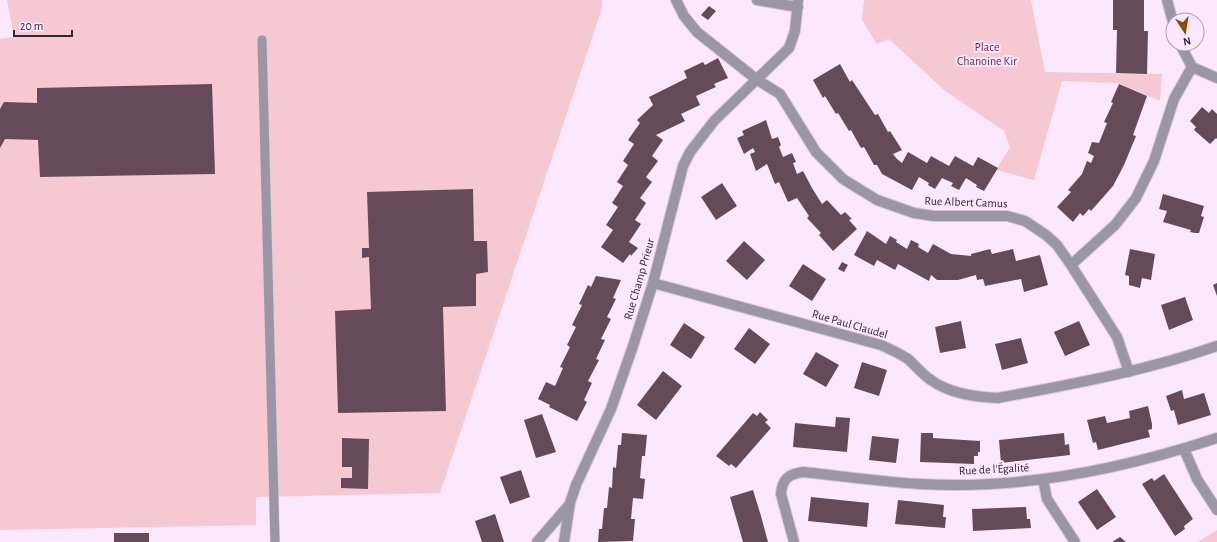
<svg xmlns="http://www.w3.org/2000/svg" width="1217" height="542" font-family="'Alegreya Sans',sans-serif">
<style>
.green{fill:#f6c8d2}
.building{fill:#654b5a}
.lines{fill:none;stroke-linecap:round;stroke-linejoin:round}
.lane-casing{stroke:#d7c6d8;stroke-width:10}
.street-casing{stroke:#d7c6d8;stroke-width:12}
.lane{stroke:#9b96a3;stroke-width:9}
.street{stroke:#9b96a3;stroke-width:10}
.labels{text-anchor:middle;stroke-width:4;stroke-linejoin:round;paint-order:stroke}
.park-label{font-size:12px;fill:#722740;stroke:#fbe8fd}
.street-label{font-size:12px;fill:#312932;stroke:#fbe8fd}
</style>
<rect width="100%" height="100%" fill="#fbe8fd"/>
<path class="green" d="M7 0H602V8L440 493 256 497V525L0 530V39L14 37Z
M864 0H1031L1045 72 1162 74 1160 101 1118 83 1062 81 1034 180 996 170 1010 147 1004 131 944 90 889 39 877 44 862 20Z
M1217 530V542H1197Z"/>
<path class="building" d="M1113 0H1144V31H1148L1147 74 1116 73 1117 30H1113Z
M709 6 716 11 708 20 701 15Z
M718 58 728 78 714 84 716 87 696 96 700 105 681 114 685 121 656 135 663 140 652 156 658 161 646 177 652 182 640 198 646 203 635 220 641 224 629 242 638 248 631 256 630 254 623 263 601 247 613 230 606 225 618 207 612 203 623 186 617 182 628 165 623 161 634 144 628 140 640 123 637 120 653 105 649 97 687 78 684 71 703 62 705 65Z
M840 64 850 82 852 80 875 115 878 114 888 132 890 131 902 150 893 154 897 159 902 163 908 152 927 163 931 156 949 166 955 156 973 166 978 157 998 168 984 191 976 187 977 185 966 178 959 190 951 186 953 183 942 178 935 189 928 185 929 183 919 177 912 190 882 174 877 165H874L864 147 861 148 851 130 849 131 838 113 836 114 825 96 823 98 813 80Z
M212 84 215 174 40 177 38 140 5 139 0 148V109L4 102 37 103V88Z
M1119 84 1147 96 1133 135 1136 136 1124 165 1113 186 1091 211 1089 209 1083 216 1080 213 1073 222 1057 207 1071 192 1068 190 1082 174 1087 161 1091 163 1094 156 1088 153 1092 142 1099 143 1107 123 1104 122 1113 103 1111 102Z
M1202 107 1209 113 1212 109 1217 114V139L1216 138 1210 144 1194 130 1196 127 1190 121Z
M766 120 772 139 778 137 781 145 779 147 783 157 792 153 796 162 793 163 797 174 803 171 812 188 822 204 827 200 841 215 845 212 852 219 849 220 857 229 833 251 819 235 821 233 807 218 809 216 797 198 788 202 779 182 775 184 767 164 756 171 750 154 755 152 753 148 744 154 737 138 744 135 742 131Z
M722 183 737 206 716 220 701 197Z
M473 189 474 241H487L488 272 476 274V306L443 307 446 411 338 413 335 311 371 309 369 257 362 258V248H369L367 192Z
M1163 194 1204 206 1201 216 1204 217 1199 233H1195L1190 232 1191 230 1163 222 1167 211 1159 209Z
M867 231 886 244 890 236 897 240 896 242 907 249 911 240 919 244 918 247 928 253 933 244 951 254 971 256V254L990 249 992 254 1013 249 1016 261 1040 255 1048 285 1024 292 1021 279 985 286 983 279 977 280 976 275 958 280H937L931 275 929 281 898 264 895 270 877 260 874 266 854 255Z
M744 241 765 260 747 280 726 261Z
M1130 249 1155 254 1151 280 1142 278 1140 288 1129 285V276L1125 275Z
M842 262 848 265 844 272 838 269Z
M803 264 826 279 812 301 789 286Z
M596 276 621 280 613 298 616 299 607 317 611 319 601 339 605 340 596 359 599 360 588 381 592 383 584 400 587 402 577 421 549 407 550 405 538 399 546 382 555 386 563 368 560 367 570 347 567 345 576 327 572 325 582 305 579 304 588 285 591 287Z
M1217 283V296L1213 285Z
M1185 297 1193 320 1169 330 1161 305Z
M961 321 966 348 940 353 935 327Z
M1079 321 1090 345 1065 356 1054 332Z
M684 323 705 337 691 359 670 345Z
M749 328 770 344 755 364 734 349Z
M1021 338 1028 363 1002 370 995 344Z
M816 352 839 365 826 387 803 374Z
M862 362 887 370 879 396 854 388Z
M663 371 682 386 656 420 637 405Z
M1182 390 1184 399 1204 393 1211 415 1178 425 1174 410 1171 411 1166 396Z
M1148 406 1152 424V429L1148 430 1150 437 1098 450 1096 442 1093 443 1087 420 1105 416 1107 423 1130 418 1129 411Z
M760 412 768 420 765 422 771 428 736 468 731 464 729 466 716 456 753 413 757 416Z
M542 414 556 452 536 458 524 420Z
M836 417 850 418 847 452 793 447 795 423 835 427Z
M622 433 647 435 645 456H642L640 478 645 479 643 499 633 498 631 519H635L633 541 598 542 599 529H602L604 508H607L609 487 612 488 613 467 616 468 618 445H621Z
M921 433H933V438L980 441V452H978V456H974V464L920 462Z
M1064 433 1065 445 1069 444 1070 455 1001 463 999 440Z
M872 436 899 439 896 463 869 460Z
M342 438 369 439 368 489 341 488V478H352V467H342Z
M521 470 530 497 510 504 500 477Z
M1164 474 1193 519 1184 526 1185 529 1175 536 1142 484 1152 478 1154 481Z
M1097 489 1116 517 1097 530 1078 502Z
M753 490 761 516 768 542H743L730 497Z
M811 497 869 503 867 527 808 521Z
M898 500 944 505 943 517H946L945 528 895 524Z
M1026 507 1027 519H1030L1031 528 973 531 972 509Z
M495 514 504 542H482L475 521Z
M114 533H149V542H114Z
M1120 537 1126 542H1112Z"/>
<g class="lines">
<g class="lane-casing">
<path id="lane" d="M262 40 275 542"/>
</g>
<g class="street-casing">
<path id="street" d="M676 0 684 16 697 32 756 79 780 94 816 152 843 179 877 200 914 213 934 216H1007L1025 221 1046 235 1057 245 1071 265 1115 225 1136 198 1154 161 1174 99 1192 67
M757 0 798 7
M1167 0 1173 22
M1180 44 1192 67 1217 78
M1071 265 1117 337 1129 372
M653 283 881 345C890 349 899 353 908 359 916 366 922 374 931 380 950 394 976 397 998 398 1072 384 1146 371 1217 346
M1184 449 1197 479 1217 510
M1043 479 1047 499 1075 542
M537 542 569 505
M564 542 570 503 576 485 611 409 633 346 653 283 683 166 690 152 714 121 789 48 795 31 798 0
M794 542 781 494C782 479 789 474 803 472 842 476 882 482 921 484 1021 490 1123 469 1217 438"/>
</g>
<use href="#lane" class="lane"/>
<use href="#street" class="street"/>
</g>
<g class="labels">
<g class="park-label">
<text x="987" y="51">Place<tspan x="987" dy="14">Chanoine Kir</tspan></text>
</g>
<g class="street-label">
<text transform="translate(966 202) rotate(2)" y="4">Rue Albert Camus</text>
<text transform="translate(639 279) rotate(-74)" y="4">Rue Champ Prieur</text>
<text transform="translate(850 324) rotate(16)" y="4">Rue Paul Claudel</text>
<text transform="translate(994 469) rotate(-3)" y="4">Rue de l'Égalité</text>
</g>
</g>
<g transform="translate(1185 32) rotate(168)"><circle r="19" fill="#fbe8fd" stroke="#aa9cac"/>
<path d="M0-3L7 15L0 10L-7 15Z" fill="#884f02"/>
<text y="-6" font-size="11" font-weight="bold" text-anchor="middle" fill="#312932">N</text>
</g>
<path d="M14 30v6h58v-6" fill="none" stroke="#312932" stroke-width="2"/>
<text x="20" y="30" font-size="12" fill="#312932" stroke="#fbe8fd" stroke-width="3" paint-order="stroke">20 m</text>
</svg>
